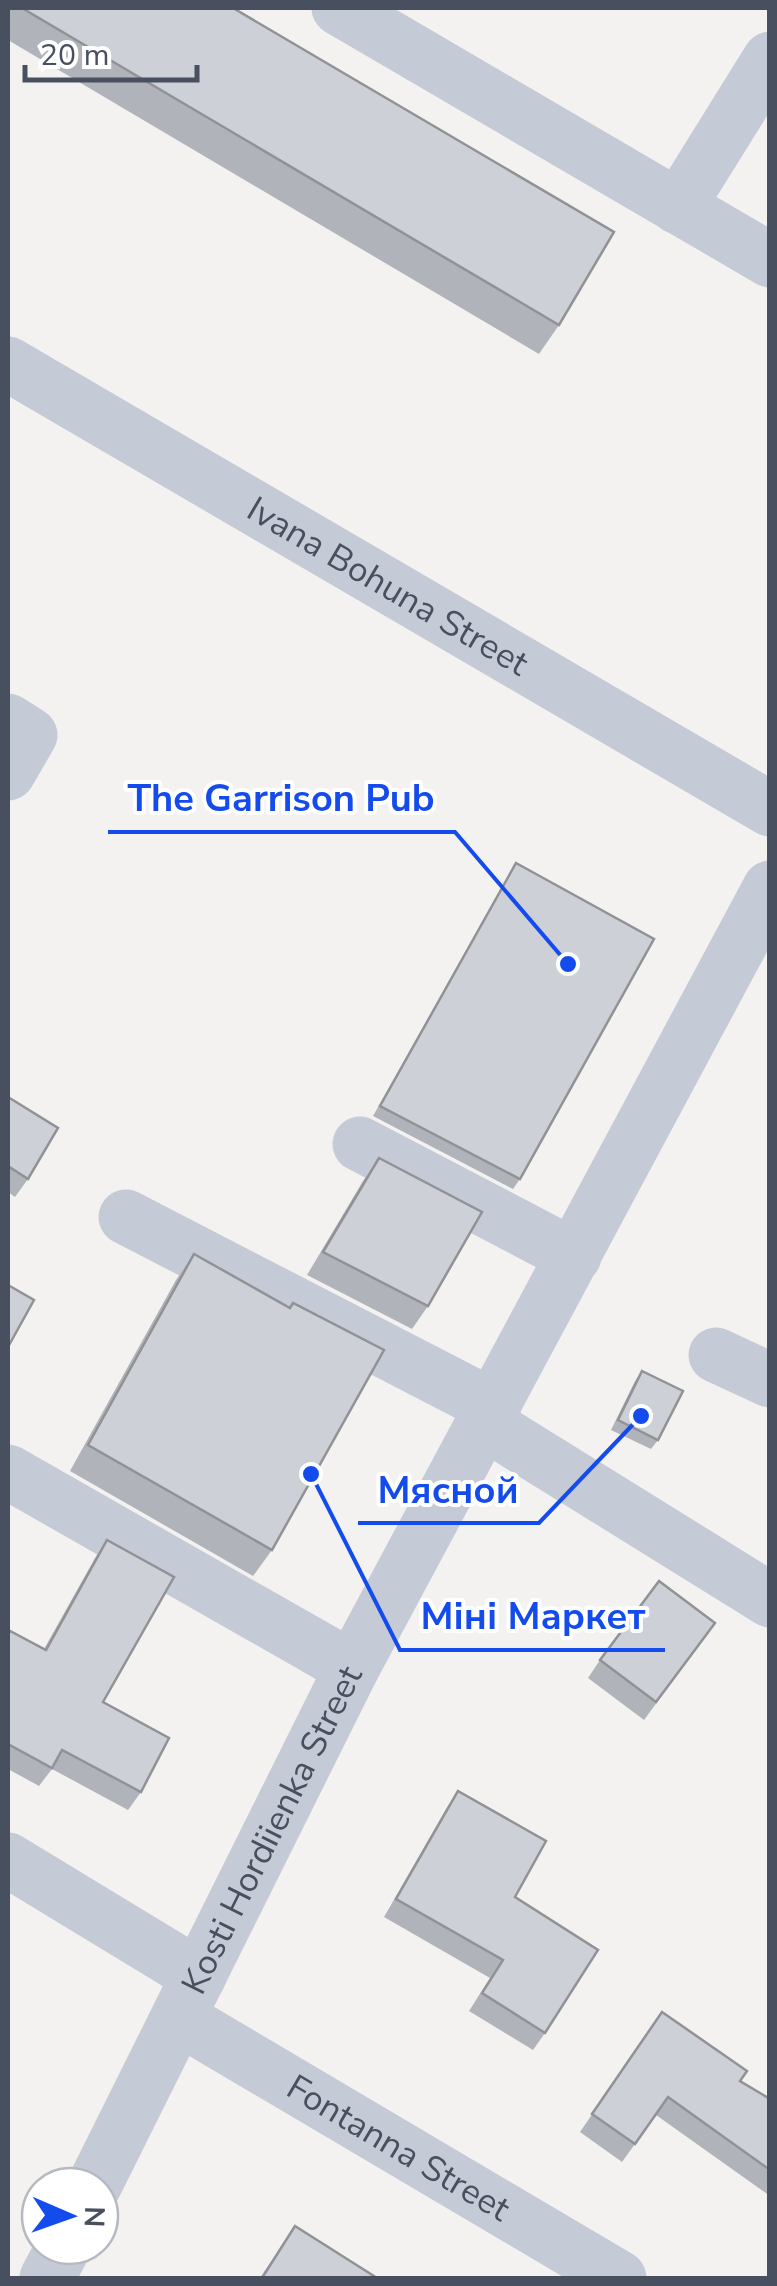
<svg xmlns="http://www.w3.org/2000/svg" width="777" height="2286" font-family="'Nunito Sans',sans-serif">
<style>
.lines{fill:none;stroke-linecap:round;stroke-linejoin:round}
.minor{stroke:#c5cbd6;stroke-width:55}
.wall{fill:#b0b3b9}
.building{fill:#cdd0d7;stroke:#909296;stroke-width:2.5}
.labels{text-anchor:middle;stroke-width:8;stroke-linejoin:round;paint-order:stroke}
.street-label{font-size:35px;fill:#485060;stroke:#fff}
.leader{fill:none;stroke:#144bec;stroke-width:4}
.callout-dot{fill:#144bec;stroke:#fff;stroke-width:4}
.callout-label{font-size:38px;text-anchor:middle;font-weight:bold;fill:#144bec;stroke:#fff;stroke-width:8;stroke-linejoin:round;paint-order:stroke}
</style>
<rect width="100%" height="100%" fill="#f4f2f1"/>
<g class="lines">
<g class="minor">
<path d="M339 8 770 260"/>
<path d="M678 207 770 59"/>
<path id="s1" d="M8 364 770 809"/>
<path d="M8 721 30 735 8 773"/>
<path d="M360 1144 574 1256"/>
<path d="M126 1217 494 1407"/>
<path d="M716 1355 770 1380"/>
<path d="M485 1423 770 1600"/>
<path d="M8 1472 352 1668"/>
<path d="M8 1860 199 1976"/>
<path id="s2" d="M179 2018 619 2278"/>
<path id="s3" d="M94 2186 352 1668 770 888"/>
<path d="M47 2278 64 2246"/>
</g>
</g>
<path class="wall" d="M8 8H233L559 325 539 354 8 40Z
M516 863 520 1179 513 1189 373 1116Z
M8 1098 28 1179 15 1197 8 1192Z
M379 1158 428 1306 412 1329 307 1275 363 1181Z
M194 1254 272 1550 253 1576 70 1471 176 1280Z
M642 1371 658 1440 651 1449 611 1430 635 1381Z
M107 1540 103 1702 141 1792 128 1810 52 1769 39 1786 8 1769V1634L44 1649 95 1558Z
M703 1640 644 1720 588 1678 600 1660Z
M458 1791 515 1897 545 2033 533 2050 469 2011 490 1978 384 1917 446 1809Z
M662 2012 740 2081 770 2099V2196L656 2115 622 2162 580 2132Z
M295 2226 377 2278H260Z"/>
<path class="building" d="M22 8H233L614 232 559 325Z
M516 863 654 939 520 1179 380 1106Z
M8 1097 58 1128 28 1179 8 1166Z
M379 1158 482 1212 428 1306 323 1252Z
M194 1254 290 1308 293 1303 384 1350 272 1550 88 1445Z
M8 1285 34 1300 8 1347Z
M642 1371 683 1391 658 1440 618 1420Z
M107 1540 174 1577 103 1702 169 1738 141 1792 62 1750 52 1768 8 1744V1635L10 1631 46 1650Z
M659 1581 715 1623 656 1702 600 1660Z
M458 1791 546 1841 515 1897 598 1950 545 2033 482 1993 503 1960 396 1899Z
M662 2012 747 2071 740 2081 770 2099V2170L668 2097 635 2144 592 2114Z
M295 2226 377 2278H262Z"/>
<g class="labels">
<g class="street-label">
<text dy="12" stroke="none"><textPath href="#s1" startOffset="440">Ivana Bohuna Street</textPath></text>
<text dy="12" stroke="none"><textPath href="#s3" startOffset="398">Kosti Hordiienka Street</textPath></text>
<text dy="12" stroke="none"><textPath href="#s2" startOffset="255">Fontanna Street</textPath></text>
</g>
</g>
<path class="leader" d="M568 964L455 832H108M641 1416L539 1523H358M311 1474L400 1650H665"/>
<g class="callout-dot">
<circle cx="568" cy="964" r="10"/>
<circle cx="641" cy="1416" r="10"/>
<circle cx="311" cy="1474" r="10"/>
</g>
<g class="callout-label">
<text x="281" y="811">The Garrison Pub</text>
<text x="448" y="1503">Мясной</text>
<text x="533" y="1629">Міні Маркет</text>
</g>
<rect width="777" height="2286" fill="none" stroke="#485060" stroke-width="20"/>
<g transform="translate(70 2216) rotate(92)"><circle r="48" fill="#ffffff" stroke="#b6b9bf" stroke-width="2.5"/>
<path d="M0-8L18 38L0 25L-18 38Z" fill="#144bec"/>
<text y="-15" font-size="28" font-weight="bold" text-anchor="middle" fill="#485060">N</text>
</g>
<path d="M25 65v15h172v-15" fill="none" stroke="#485060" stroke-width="5"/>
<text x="40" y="65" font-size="30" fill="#485060" stroke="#ffffff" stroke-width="8" paint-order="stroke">20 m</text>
</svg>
